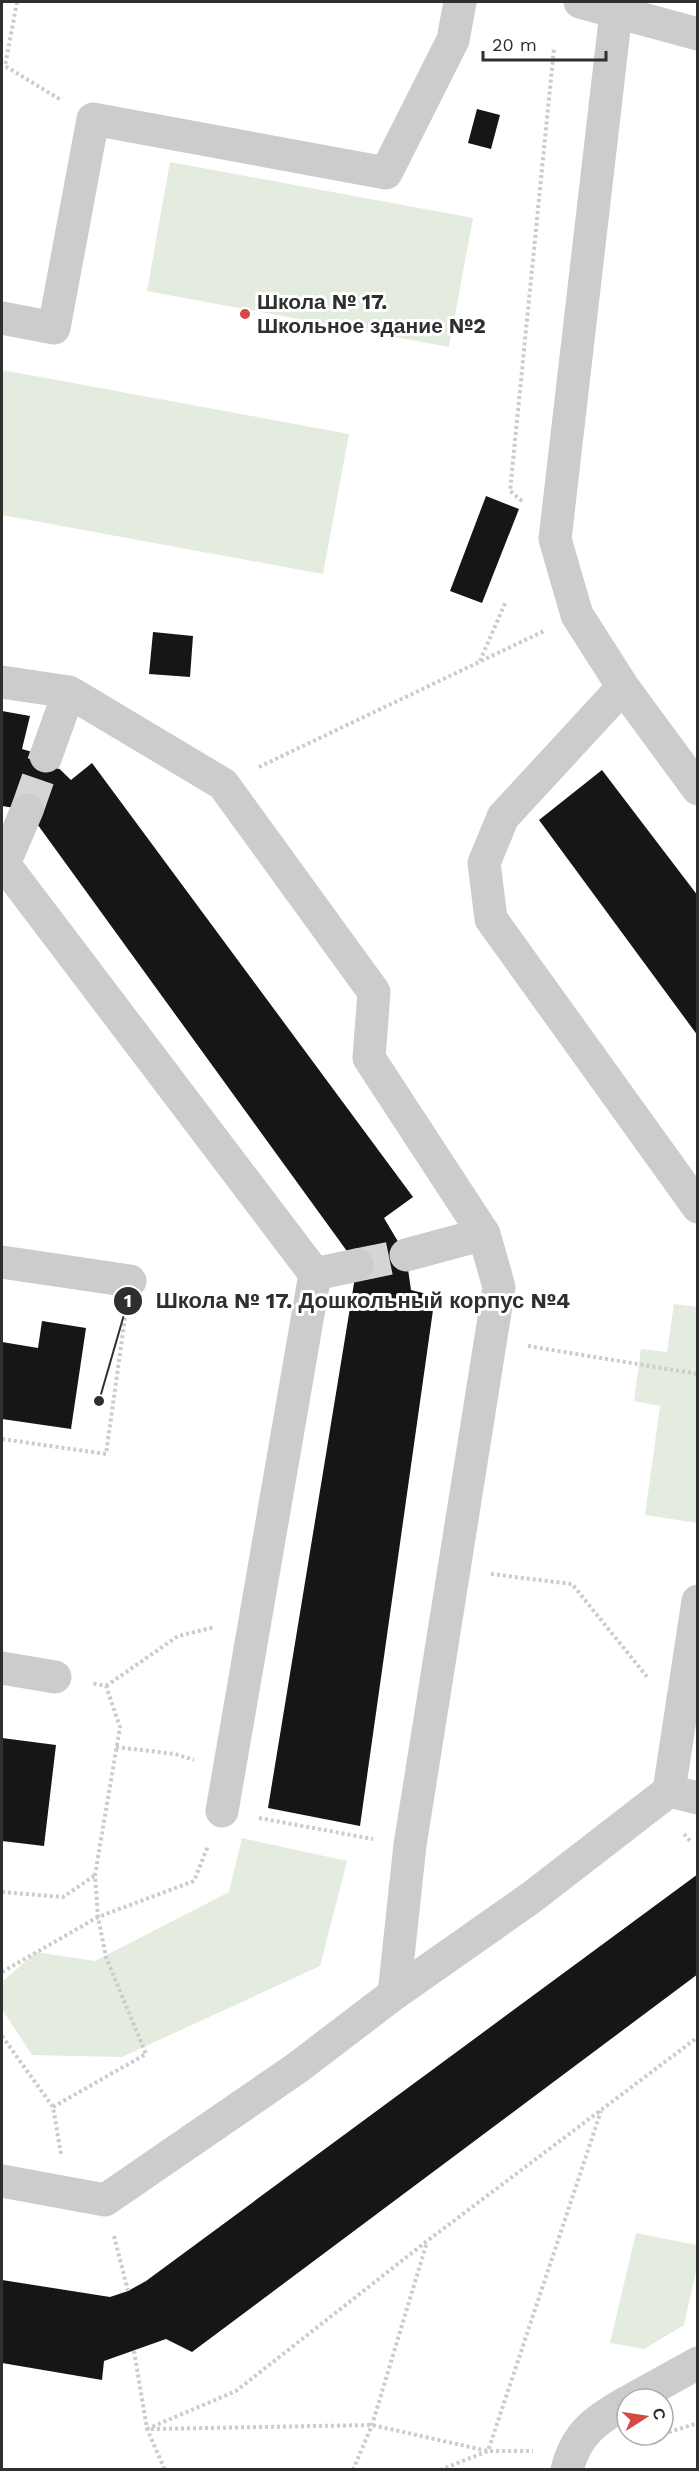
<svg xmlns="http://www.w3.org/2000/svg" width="699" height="2471" font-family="'Work Sans',sans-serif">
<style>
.green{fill:#e4ebdf}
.building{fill:#161616}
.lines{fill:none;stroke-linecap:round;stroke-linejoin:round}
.minor-tunnel{stroke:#d5d5d5;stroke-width:33;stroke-dasharray:33 16;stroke-linecap:butt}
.path{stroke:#ccc;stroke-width:4;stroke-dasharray:3 3;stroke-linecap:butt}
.minor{stroke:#ccc;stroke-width:33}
.poi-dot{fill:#d54843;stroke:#fff;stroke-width:2}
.labels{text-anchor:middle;stroke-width:6;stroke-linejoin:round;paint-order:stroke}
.poi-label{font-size:21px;font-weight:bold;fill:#2f2f2f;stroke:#fff;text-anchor:start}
.leader{fill:none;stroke:#2f2f2f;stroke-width:2}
.callout-dot{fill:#2f2f2f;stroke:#fff;stroke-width:2}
.mark-label{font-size:18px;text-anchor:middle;font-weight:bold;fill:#fff}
.callout-label{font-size:22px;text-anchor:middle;font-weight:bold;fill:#2f2f2f;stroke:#fff;stroke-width:6;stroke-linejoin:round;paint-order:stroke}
</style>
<rect width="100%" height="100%" fill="#fff"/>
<path class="green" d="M170 162 473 218 449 347 147 291Z
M2 370 349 434 323 574 2 515Z
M674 1304 697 1307V1523L645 1515 660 1406 634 1401 641 1349 667 1352Z
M242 1838 347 1861 320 1966 122 2057 32 2055 2 2009V1982L36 1952 95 1961 229 1892Z
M636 2233 697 2245V2267L684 2325 644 2349 610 2343Z"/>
<path class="building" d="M477 109 500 115 491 149 468 143Z
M486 496 519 509 482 603 450 591Z
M153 632 193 636 190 677 149 674Z
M2 711 30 716 22 749 46 756 71 780 92 763 413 1197 384 1218 406 1255 411 1290 435 1296 360 1826 268 1808 357 1265 27 810 2 806Z
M602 770 698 896V1036L539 820Z
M42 1321 86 1328 71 1429 2 1419V1342L38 1348Z
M2 1738 56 1745 44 1846 2 1841Z
M698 1874V1974L192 2352 166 2339 104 2361 102 2380 2 2363V2280L110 2297 128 2291 146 2281Z"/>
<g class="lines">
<path class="minor-tunnel" d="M27 810 46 756
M357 1265 406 1255"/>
<path class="path" d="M17 2 5 66 61 100
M522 501 510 491 554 48
M480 661 506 601
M259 767 544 631
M528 1346 698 1374
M2 1439 106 1454 125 1318
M491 1574 572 1584 648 1678
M106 1686 178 1636 215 1627
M116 1747 175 1754 194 1760
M259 1818 373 1839
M684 1834 691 1842
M2 1892 63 1897 94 1876
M2 1972 98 1917 194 1881 208 1846
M2 2036 53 2107 61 2154
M53 2107 146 2054 106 1957 98 1917 95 1875 120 1727 106 1686 92 1683
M114 2236 128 2291
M134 2351 147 2429 165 2470
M147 2429 236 2391 427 2241 698 2037
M151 2429 372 2425 488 2451H533
M663 2434 698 2423
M641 2440 658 2435
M353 2470 372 2425 427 2242
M440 2470 488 2451 601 2111"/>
<path class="minor" d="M580 2 698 34
M616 12 555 539 577 615 623 687 698 789
M2 318 54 328 93 119 386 173 453 40 460 2
M2 682 69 692 223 784 374 992 369 1058 484 1234 499 1287 410 1845 394 1994 532 1897 669 1791 698 1601
M623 687 503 817 484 863 491 919 698 1207
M46 756 69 692
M2 864H4L315 1274 222 1811
M4 864 27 810
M406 1255 484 1234
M2 1262 130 1281
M315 1274 357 1265
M2 1668 55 1677
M669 1791 698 1798
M2 2181 105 2200 297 2068 394 1994
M633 2399 698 2363
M567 2470C576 2433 596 2420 627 2402"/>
</g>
<circle class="poi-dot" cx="245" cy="314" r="6"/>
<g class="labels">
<g class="poi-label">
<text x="257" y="309">Школа № 17.<tspan x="257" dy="24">Школьное здание №2</tspan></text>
</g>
</g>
<path class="leader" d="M99 1401L128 1301"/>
<g class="callout-dot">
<circle cx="99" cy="1401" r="6"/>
<circle cx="128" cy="1301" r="15"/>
</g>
<g class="mark-label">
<text x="128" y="1307">1</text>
</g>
<g class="callout-label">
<text x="363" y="1308">Школа № 17. Дошкольный корпус №4</text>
</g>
<rect width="699" height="2471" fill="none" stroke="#2f2f2f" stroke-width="6"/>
<g transform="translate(645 2417) rotate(78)"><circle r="28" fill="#ffffff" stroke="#acacac" stroke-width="1.5"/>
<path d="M0-4.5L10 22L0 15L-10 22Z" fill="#d54843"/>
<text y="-9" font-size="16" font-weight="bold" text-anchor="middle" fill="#2f2f2f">С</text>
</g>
<path d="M483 51v9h123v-9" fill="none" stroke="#2f2f2f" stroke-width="3"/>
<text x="492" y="51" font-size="18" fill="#2f2f2f" stroke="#ffffff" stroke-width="4.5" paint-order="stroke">20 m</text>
</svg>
